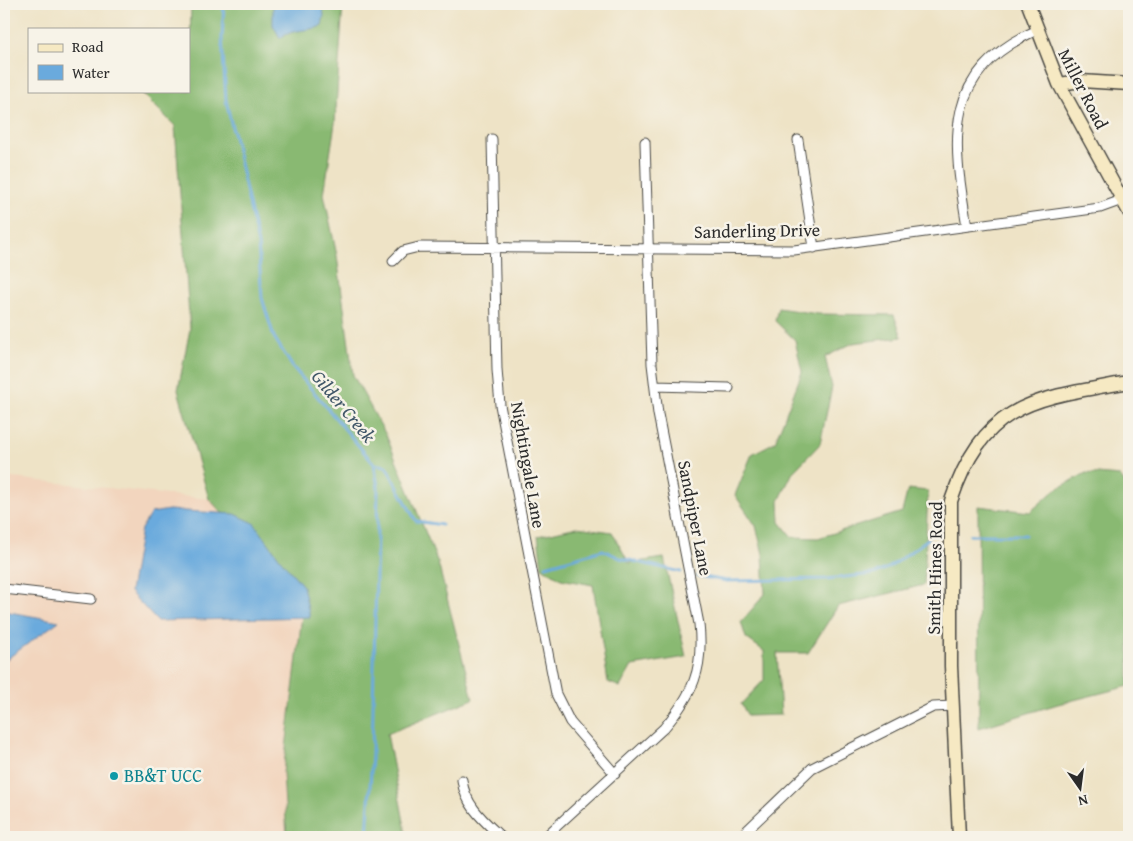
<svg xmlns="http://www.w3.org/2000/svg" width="1133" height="841" font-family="'Gentium Book Plus',serif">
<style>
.built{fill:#f2d5be}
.forest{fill:#89b972;stroke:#5a724e}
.water{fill:#6aaadd;stroke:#4a6a84}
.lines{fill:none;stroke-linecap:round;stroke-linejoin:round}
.stream{stroke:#6aaadd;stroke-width:3}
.street-casing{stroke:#484742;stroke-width:11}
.secondary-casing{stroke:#484742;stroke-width:15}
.street{stroke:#fff;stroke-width:9}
.secondary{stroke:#f6e9c3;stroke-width:12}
.culture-dot{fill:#0f9aa8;stroke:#f7f3e8;stroke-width:2}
.labels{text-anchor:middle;stroke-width:5;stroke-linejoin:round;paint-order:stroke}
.street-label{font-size:18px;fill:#2b2b2b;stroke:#f7f3e8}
.culture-label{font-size:18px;fill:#0d838f;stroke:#f7f3e8;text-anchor:start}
.water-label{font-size:19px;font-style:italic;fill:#415769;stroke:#f7f3e8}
</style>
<rect width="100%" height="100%" fill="#f7f3e8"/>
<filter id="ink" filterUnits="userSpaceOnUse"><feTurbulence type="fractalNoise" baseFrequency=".02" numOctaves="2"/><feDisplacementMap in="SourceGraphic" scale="10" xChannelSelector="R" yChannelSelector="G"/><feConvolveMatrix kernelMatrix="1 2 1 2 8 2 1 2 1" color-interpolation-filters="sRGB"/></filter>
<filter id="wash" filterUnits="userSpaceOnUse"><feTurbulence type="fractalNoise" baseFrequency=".0096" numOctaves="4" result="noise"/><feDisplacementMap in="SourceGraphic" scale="20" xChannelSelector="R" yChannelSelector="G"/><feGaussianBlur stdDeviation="1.12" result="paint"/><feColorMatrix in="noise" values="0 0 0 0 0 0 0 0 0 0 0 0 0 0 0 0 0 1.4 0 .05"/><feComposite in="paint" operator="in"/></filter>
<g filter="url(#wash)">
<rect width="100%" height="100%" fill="#eee3c6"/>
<path class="built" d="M4 477 209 499 304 599 283 773 287 837H4Z"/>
<path class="forest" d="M191 4H343L335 123 324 194 337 256 353 375 386 435 438 563 473 699 387 734 407 837H287L283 773 304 599 209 499 178 390 190 329 175 126 140 91H189Z
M778 308 818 314 894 315 902 337 853 343 825 357 832 387 820 444 793 472 779 501 780 522 792 537 818 538 902 512 908 489 928 491 924 585 838 606 808 653H777L781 715 748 716 741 704 764 680V651L746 638 741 622 765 594 763 554 756 526 735 495 752 454 775 442 802 372 795 340 775 321Z
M1086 473 1120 476 1129 489V686L1058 704 979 728 978 506 1030 512 1055 490Z
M577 527 612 532 629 563 664 558 686 657 632 666 620 687 608 682 593 585 561 579 542 567 538 536Z"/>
<path class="water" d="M273 4H322L324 15 322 26C306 32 295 28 280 38L273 25Z
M169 510 235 514 254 523 281 560 303 586 310 617 157 621 130 592 141 529 151 513Z
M4 611 59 621 4 661Z"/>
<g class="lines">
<path class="stream" d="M224 4 222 38 226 100 258 244 262 298 274 337 292 366 374 464 378 487 372 754 367 837
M374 464 386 466 416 521 442 525
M970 535H1025
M546 566 603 550 620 558 681 572
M697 576 727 581 826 579 874 574 890 567 928 539"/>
</g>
</g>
<g filter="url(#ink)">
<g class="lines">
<g class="street-casing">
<path id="street" d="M492 139 497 370 500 405 556 694 570 722 615 774
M798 140 814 248
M967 226C952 138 942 73 1037 30
M393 261 403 251 419 247 794 250 1100 208 1122 200
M655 386 729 388
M4 589 91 599
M462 780C465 805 483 820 501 837
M545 837 664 728C693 694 704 669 699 624L658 414 652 364 645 142
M740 837 812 768 933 707 953 706"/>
</g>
<g class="secondary-casing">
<path id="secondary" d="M1028 4 1059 84 1129 212
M1059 84 1081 81 1129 84
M959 837 951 666V501C985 400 1036 399 1129 382"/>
</g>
<use href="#street" class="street"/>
<use href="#secondary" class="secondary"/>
</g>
</g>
<circle class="culture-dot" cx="114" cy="776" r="5"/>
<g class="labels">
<g class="street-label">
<text transform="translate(1083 89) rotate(63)" y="6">Miller Road</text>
<text transform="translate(757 231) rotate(-1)" y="6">Sanderling Drive</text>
<text transform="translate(528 465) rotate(80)" y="6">Nightingale Lane</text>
<text transform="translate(695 518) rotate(79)" y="6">Sandpiper Lane</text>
<text transform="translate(935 568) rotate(-89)" y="6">Smith Hines Road</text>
</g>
<g class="culture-label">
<text x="124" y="782">BB&amp;T UCC</text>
</g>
<g class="water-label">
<text transform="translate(344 406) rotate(50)" y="7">Gilder Creek</text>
</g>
</g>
<rect width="1133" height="841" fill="none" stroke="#f7f3e8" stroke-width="20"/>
<rect x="28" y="28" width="162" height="65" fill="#f7f3e8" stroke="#a5a39c"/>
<rect x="38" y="44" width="25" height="8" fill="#f6e9c3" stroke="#a5a39c"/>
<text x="72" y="52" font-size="15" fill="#2b2b2b">Road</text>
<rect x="38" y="65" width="25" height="15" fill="#6aaadd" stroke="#a5a39c"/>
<text x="72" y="78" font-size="15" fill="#2b2b2b">Water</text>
<g transform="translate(1080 788) rotate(166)" stroke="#f7f3e8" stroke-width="4" paint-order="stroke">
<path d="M0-4L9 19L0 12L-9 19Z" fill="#2b2b2b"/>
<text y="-8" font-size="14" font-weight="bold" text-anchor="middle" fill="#2b2b2b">N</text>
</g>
</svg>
